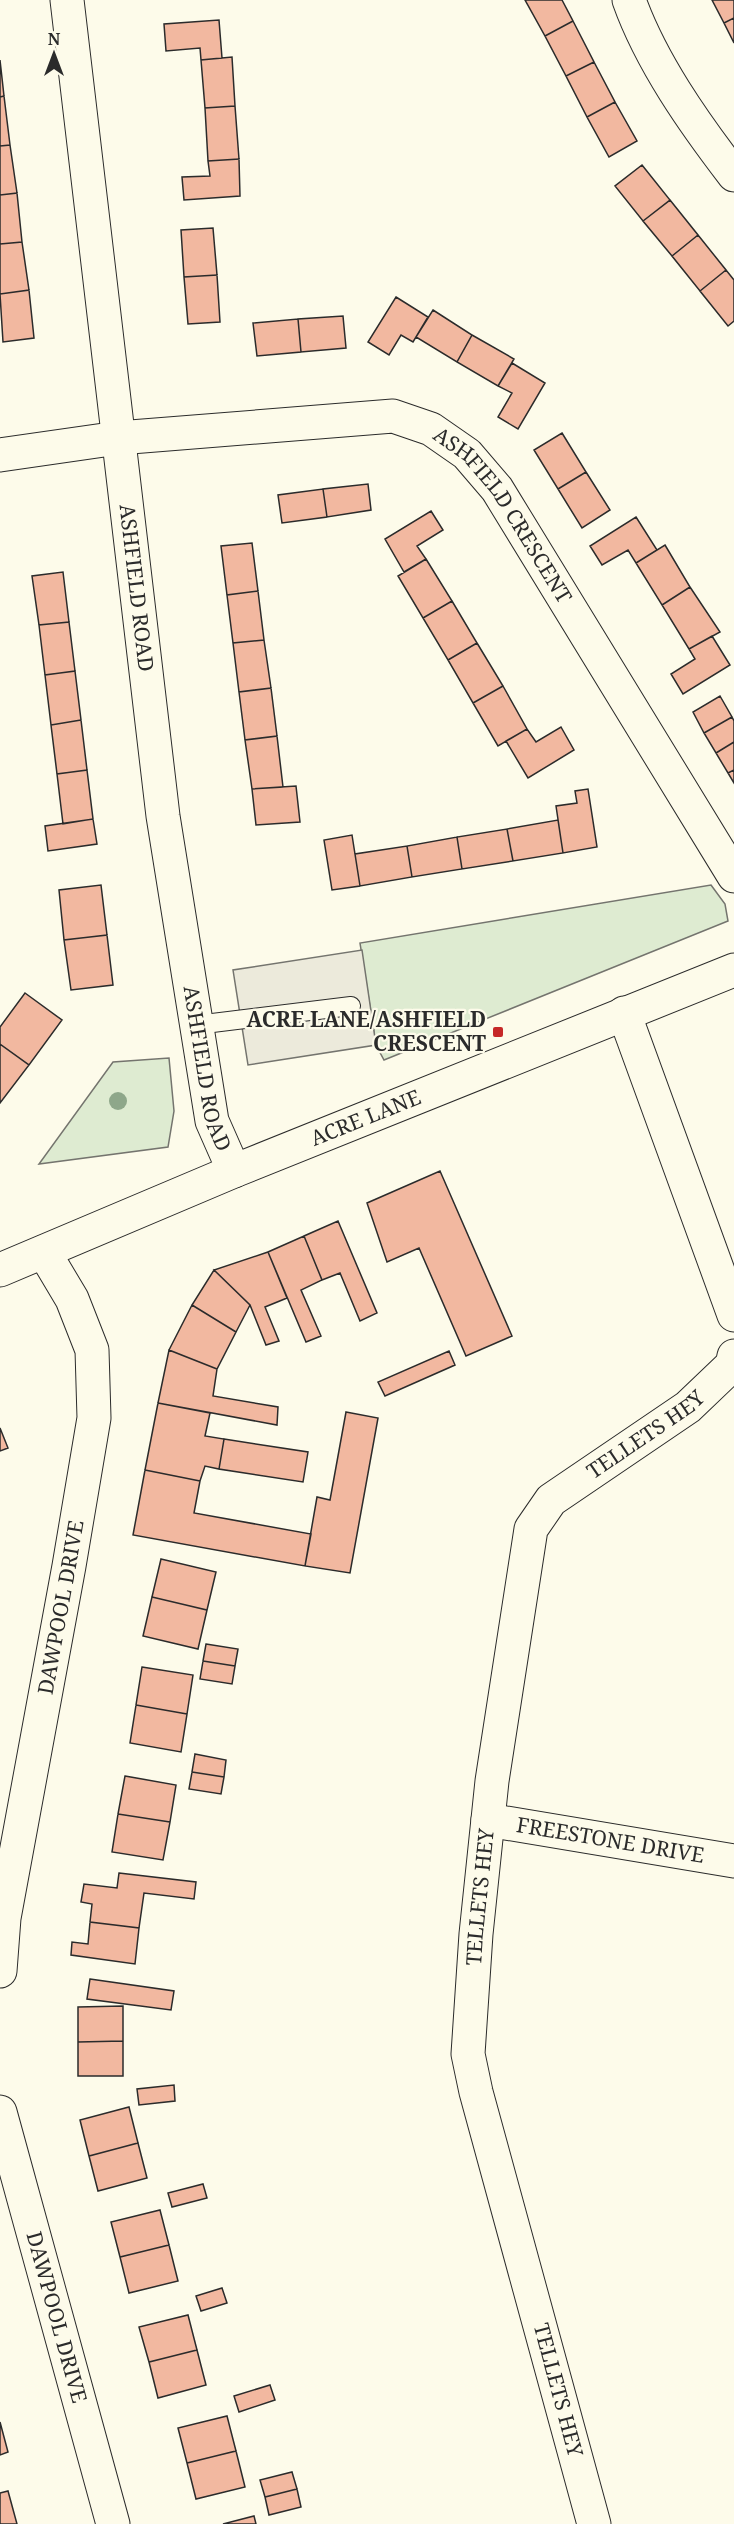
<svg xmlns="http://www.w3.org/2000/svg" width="734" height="2524" font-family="'Noto Serif',serif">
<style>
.green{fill:#deebd1;stroke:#74746e;stroke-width:1.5}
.parking{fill:#eceadb;stroke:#74746e;stroke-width:1.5}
.building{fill:#f2b8a0;stroke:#2b2b2b;stroke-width:1.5}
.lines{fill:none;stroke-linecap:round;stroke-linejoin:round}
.service-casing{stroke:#2b2b2b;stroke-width:20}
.minor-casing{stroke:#2b2b2b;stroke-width:35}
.service{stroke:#fdfbea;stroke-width:18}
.minor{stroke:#fdfbea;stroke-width:33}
.tree{fill:#8ea78a}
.poi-dot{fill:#c62828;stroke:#fdfbea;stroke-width:2}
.labels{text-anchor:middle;stroke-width:4.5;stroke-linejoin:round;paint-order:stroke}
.street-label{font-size:21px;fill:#2b2b2b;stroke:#fdfbea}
.poi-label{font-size:21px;font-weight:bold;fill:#2b2b2b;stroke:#fdfbea;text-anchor:end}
</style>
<rect width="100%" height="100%" fill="#fdfbea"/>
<path class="green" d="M711 885 725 904 728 921 384 1060 376 1045 360 943Z
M169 1058 174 1111 168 1147 39 1164 113 1062Z"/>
<path class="parking" d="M362 950 376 1045 248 1065 233 970Z"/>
<path class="building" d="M525 0H562L573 21 545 36Z
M712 0H734V18L724 23Z
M734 18V43L724 23Z
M219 20 222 58 201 60 200 48 166 51 164 24Z
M573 21 594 62 566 76 545 36Z
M232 57 235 106 205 108 201 60Z
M0 60 4 96 0 97Z
M594 62 615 102 587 117 566 76Z
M4 96 10 145 0 146V97Z
M615 102 637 141 609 157 587 117Z
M235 106 239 159 208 161 205 108Z
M10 145 17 193 0 195V146Z
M239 159 240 196 184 200 182 177 210 176 208 161Z
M642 165 670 200 643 221 615 186Z
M17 193 22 242 0 244V195Z
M670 200 698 235 672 256 643 221Z
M213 228 217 275 184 277 181 230Z
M698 235 726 270 700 291 672 256Z
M22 242 29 290 0 294V244Z
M726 270 734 280V321L728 326 700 291Z
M217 275 220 322 188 324 184 277Z
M29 290 34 338 3 342 0 294Z
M396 297 428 317 413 342 401 335 389 355 368 342Z
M433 310 472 335 457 362 416 337Z
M343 316 346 348 301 352 298 319Z
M298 319 301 352 257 356 253 323Z
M472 335 514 359 498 386 457 362Z
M512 363 545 383 518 429 498 417 512 393 498 386Z
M562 433 586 472 558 489 534 450Z
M586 472 610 510 582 528 558 489Z
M368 484 371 510 327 517 323 489Z
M323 489 327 517 282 523 278 495Z
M431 511 443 530 417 546 426 559 404 572 385 539Z
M636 517 657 550 636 563 628 550 602 565 590 546Z
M252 543 258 591 227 595 221 546Z
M665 545 690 587 662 605 636 563Z
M426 559 452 601 423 618 398 576Z
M63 572 69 622 39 625 32 576Z
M690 587 720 632 689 649 662 605Z
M258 591 264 640 233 643 227 595Z
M452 601 477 643 448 660 423 618Z
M69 622 75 671 45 675 39 625Z
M712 636 730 665 683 694 671 674 695 659 689 649Z
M264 640 271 688 239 692 233 643Z
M477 643 503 686 473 703 448 660Z
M75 671 81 720 51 725 45 675Z
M503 686 527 729 498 746 473 703Z
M271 688 277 736 245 740 239 692Z
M720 696 732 717 704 733 693 712Z
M732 717 734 721V742L716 753 704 733Z
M81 720 87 770 57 774 51 725Z
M561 727 574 750 528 778 506 741 527 729 536 742Z
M277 736 283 787 252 789 245 740Z
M734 742V770L728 773 716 753Z
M87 770 93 819 63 824 57 774Z
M734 770V783L728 773Z
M296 786 300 822 256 825 252 789Z
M588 789 597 847 563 853 556 806 577 803 575 791Z
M93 819 97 844 48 851 45 826Z
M558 820 563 853 513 861 507 829Z
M507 829 513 861 462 869 457 837Z
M352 835 360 886 332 890 324 840Z
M457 837 462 869 412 877 407 846Z
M407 846 412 877 360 886 355 854Z
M101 885 107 935 64 940 59 890Z
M107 935 113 985 71 990 64 940Z
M25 993 62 1020 29 1065 0 1044V1027Z
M0 1044 29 1065 0 1103Z
M440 1171 512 1336 466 1356 419 1248 387 1262 367 1203Z
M338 1221 377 1313 360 1321 340 1273 322 1280 304 1236Z
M304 1236 322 1280 301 1290 321 1336 306 1342 268 1252Z
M268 1252 287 1298 265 1307 279 1341 266 1345 250 1305 214 1270Z
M214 1270 250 1305 236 1332 192 1305Z
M192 1305 236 1332 217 1369 169 1350Z
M169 1350 217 1369 213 1396 278 1407 277 1425 158 1403Z
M449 1351 455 1365 385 1396 378 1382Z
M158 1403 210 1413 205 1436 224 1439 219 1469 205 1466 200 1481 145 1470Z
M346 1412 378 1418 350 1573 305 1566 317 1497 330 1500Z
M0 1428 8 1448 0 1451Z
M224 1439 308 1452 303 1482 219 1469Z
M145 1470 200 1481 194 1513 311 1534 305 1566 133 1535Z
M161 1559 216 1572 207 1610 152 1597Z
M152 1597 207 1610 198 1649 143 1636Z
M206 1644 238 1649 235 1666 203 1661Z
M203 1661 235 1666 232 1684 200 1679Z
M142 1667 193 1675 187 1714 136 1705Z
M136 1705 187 1714 181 1752 130 1743Z
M195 1754 226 1760 224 1777 192 1772Z
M192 1772 224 1777 221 1794 189 1789Z
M125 1776 176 1785 170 1822 118 1814Z
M118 1814 170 1822 163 1860 112 1852Z
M119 1873 196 1882 194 1899 144 1893 139 1928 90 1922 92 1904 81 1902 84 1884 117 1888Z
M90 1922 139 1928 135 1964 71 1955 72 1942 88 1944Z
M90 1979 174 1991 171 2010 87 1999Z
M123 2006V2041L78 2042V2007Z
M123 2041V2076H78V2042Z
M174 2085 175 2101 139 2105 137 2089Z
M129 2107 138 2143 89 2156 80 2120Z
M138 2143 147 2178 98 2191 89 2156Z
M203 2184 207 2198 172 2207 168 2193Z
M160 2210 169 2245 120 2257 111 2222Z
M169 2245 178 2281 129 2293 120 2257Z
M222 2288 227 2303 201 2311 196 2296Z
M188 2315 197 2350 149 2362 139 2327Z
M197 2350 206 2385 158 2398 149 2362Z
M270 2385 275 2400 239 2412 234 2396Z
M227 2416 236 2451 187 2463 178 2428Z
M0 2422 8 2452 0 2455Z
M236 2451 245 2487 196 2499 187 2463Z
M292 2472 297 2489 265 2497 260 2480Z
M297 2489 301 2507 269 2515 265 2497Z
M8 2491 17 2524H0V2493Z
M254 2516 256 2524H223Z"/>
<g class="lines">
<g class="service-casing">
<path id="service" d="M196 1025 351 1006"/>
</g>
<g class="minor-casing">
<g id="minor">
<path id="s1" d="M67 0 163 816 212 1121 234 1171"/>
<path d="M629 0C651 62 694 123 734 175"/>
<path id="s2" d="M0 455 118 438 393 416 431 429 467 454 497 489 734 876"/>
<path d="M624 1013 734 1315"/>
<path id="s3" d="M0 1270 234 1171 734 970"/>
<path id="s4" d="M488 1820 734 1861"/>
<path id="s5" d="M0 1971 4 1918 69 1566 94 1418 92 1350 72 1299 44 1252"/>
<path id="s6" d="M0 2112 113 2524"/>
<path id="s7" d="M594 2524 476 2092 468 2054 476 1934 492 1781 531 1529 551 1500 688 1407 732 1365 734 1356"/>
</g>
</g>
<use href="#service" class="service"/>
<use href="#minor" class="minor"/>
</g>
<circle class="tree" cx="118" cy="1101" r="9"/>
<rect class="poi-dot" x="492" y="1026" width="12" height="12" rx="3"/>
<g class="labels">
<g class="street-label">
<text dy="7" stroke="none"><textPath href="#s2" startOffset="549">ASHFIELD CRESCENT</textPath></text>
<text dy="7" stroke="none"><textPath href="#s1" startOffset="592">ASHFIELD ROAD</textPath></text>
<text dy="7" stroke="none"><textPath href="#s1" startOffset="1078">ASHFIELD ROAD</textPath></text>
<text dy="7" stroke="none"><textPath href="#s3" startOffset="396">ACRE LANE</textPath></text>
<text dy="7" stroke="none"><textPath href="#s7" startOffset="1166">TELLETS HEY</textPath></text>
<text dy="7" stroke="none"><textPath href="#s5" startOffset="369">DAWPOOL DRIVE</textPath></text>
<text dy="7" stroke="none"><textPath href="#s4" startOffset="124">FREESTONE DRIVE</textPath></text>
<text dy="7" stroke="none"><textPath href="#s7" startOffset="644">TELLETS HEY</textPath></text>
<text dy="7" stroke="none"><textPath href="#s6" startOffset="213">DAWPOOL DRIVE</textPath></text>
<text transform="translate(558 2390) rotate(75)" y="7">TELLETS HEY</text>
</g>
<g class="poi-label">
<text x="486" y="1027">ACRE LANE/ASHFIELD<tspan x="486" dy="24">CRESCENT</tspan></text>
</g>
</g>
<g transform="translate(54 54)" stroke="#fdfbea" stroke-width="4.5" paint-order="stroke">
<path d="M0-4.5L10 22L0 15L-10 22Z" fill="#2b2b2b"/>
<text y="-9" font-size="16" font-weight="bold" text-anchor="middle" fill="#2b2b2b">N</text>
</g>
</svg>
